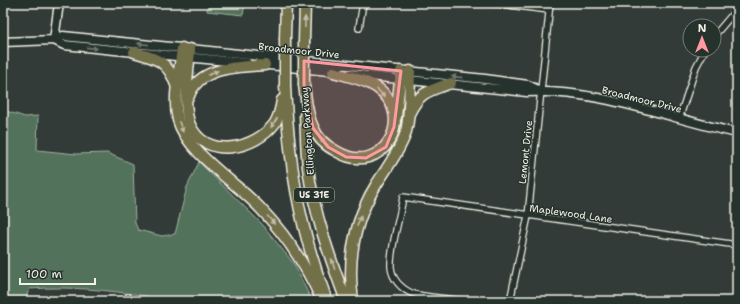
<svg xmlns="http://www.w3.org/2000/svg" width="740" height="304" font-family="'Shantell Sans',sans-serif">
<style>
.green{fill:#52725c;stroke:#a3b2a2}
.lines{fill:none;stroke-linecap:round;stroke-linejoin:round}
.street-casing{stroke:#f4f1e8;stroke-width:8}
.secondary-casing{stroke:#f4f1e8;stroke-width:11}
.highway-casing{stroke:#f4f1e8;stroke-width:13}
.street{stroke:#26332d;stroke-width:5.5}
.secondary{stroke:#26332d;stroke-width:8}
.highway{stroke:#726f4a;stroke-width:10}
.highway-bridge-casing{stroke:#f4f1e8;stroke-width:13;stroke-linecap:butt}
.highway-bridge{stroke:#726f4a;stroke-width:10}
.oneway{fill:#c0bda9}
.oneway2{fill:#6e766e}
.marked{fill:#ff9aa2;fill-opacity:0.2;stroke:#ff9aa2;stroke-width:3;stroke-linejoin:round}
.labels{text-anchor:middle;stroke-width:3;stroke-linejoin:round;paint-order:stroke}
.shield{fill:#26332d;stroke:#b6b8b0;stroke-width:1}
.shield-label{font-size:9px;font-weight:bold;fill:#f4f1e8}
.street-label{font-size:10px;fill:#f4f1e8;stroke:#26332d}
</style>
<rect width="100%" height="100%" fill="#323b37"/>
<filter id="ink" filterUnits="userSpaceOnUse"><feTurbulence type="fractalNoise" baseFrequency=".025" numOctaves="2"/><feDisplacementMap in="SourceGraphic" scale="8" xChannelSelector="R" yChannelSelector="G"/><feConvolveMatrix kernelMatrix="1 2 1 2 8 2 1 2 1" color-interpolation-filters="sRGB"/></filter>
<g filter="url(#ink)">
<path class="green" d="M208 3H245L243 15 207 11Z
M3 110 25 117 38 116 37 150 76 154 107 153 133 164 135 223 138 230 162 236 175 234 187 187 199 162 262 224 294 264 312 301H147V296C105 290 72 286 29 289L25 301H3Z"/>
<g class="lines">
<g class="street-casing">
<path id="street" d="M492 3 549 10
M359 28 363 3
M714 36 737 9
M679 119 696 67 705 50
M128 301V297
M463 301C448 298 425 298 411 293 401 288 392 279 391 267 390 248 400 217 403 197L737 245
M510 301 528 216 550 3"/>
</g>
<g class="secondary-casing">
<path id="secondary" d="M54 40 64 45 247 63
M54 40 59 3
M3 42 54 40 63 36 485 79 528 85 540 91
M259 64 339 72
M350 74 527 92C599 89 668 118 737 133"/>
</g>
<g class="highway-casing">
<path id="highway" d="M285 38 286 3
M304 41 305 3
M182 48C180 71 172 97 178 120 187 153 237 183 260 208 286 235 307 267 322 301
M190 49C189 70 182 105 190 125 206 161 256 149 275 123 279 116 281 107 282 100
M134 52C156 58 168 61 176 85
M304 85C306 99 307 115 313 127 317 137 326 146 336 151 383 180 418 115 376 87 364 79 347 76 333 72
M285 86C289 162 298 223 325 295
M189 96C199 66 239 67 265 65
M409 114C420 91 429 91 451 83
M305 115C306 133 306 150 308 168 314 213 330 258 346 301
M396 117 401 71
M353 301C347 259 354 221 376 185 386 169 399 152 405 135 411 116 409 91 410 71"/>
</g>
<use href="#street" class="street"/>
<use href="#secondary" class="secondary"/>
<use href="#highway" class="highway"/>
<g class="highway-bridge-casing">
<path id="highway-bridge" d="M304 41V85
M285 86V38"/>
</g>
<use href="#highway-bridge" class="highway-bridge"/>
</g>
<defs><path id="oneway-solid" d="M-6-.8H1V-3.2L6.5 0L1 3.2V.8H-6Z"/></defs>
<g class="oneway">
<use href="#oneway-solid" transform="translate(305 22) rotate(-89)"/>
<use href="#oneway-solid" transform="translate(213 73) rotate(-24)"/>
<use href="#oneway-solid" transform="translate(381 93) rotate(46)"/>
<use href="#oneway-solid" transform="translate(274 123) rotate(124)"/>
<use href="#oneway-solid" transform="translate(181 127) rotate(69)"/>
<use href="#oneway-solid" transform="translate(324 142) rotate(-135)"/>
<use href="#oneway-solid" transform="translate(271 220) rotate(50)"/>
<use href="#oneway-solid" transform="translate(359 221) rotate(-70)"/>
<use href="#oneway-solid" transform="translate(333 264) rotate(-108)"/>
</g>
<g class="oneway2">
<use href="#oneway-solid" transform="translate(143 44) rotate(-174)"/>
<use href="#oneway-solid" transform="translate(92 48) rotate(6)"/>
<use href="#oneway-solid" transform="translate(457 77) rotate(-174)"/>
</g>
</g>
<path class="marked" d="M304 61 401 71 394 127 386 147 366 158 346 157 328 147 313 128 304 85Z"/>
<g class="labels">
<rect class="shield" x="294" y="188" width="40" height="14" rx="3"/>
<g class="shield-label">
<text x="314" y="198">US 31E</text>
</g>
<g class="street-label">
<text transform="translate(299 50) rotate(6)" y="4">Broadmoor Drive</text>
<text transform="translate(642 99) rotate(14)" y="4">Broadmoor Drive</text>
<text transform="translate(307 131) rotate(-94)" y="4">Ellington Parkway</text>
<text transform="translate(525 152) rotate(-84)" y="4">Lemont Drive</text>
<text transform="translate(571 213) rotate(8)" y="4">Maplewood Lane</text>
</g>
</g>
<rect width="740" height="304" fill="none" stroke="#26332d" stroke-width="16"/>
<rect x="8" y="8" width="724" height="288" fill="none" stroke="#f4f1e8" stroke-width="1.5" filter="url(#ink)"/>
<g transform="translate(702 38)"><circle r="19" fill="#26332d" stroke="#787f78"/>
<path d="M0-3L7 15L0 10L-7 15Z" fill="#ff9aa2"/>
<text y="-6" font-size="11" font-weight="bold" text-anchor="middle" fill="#f4f1e8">N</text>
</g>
<path d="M20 278v6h75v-6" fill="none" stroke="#f4f1e8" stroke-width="2"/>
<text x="26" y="278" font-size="12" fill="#f4f1e8" stroke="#26332d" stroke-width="3" paint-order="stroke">100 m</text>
</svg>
